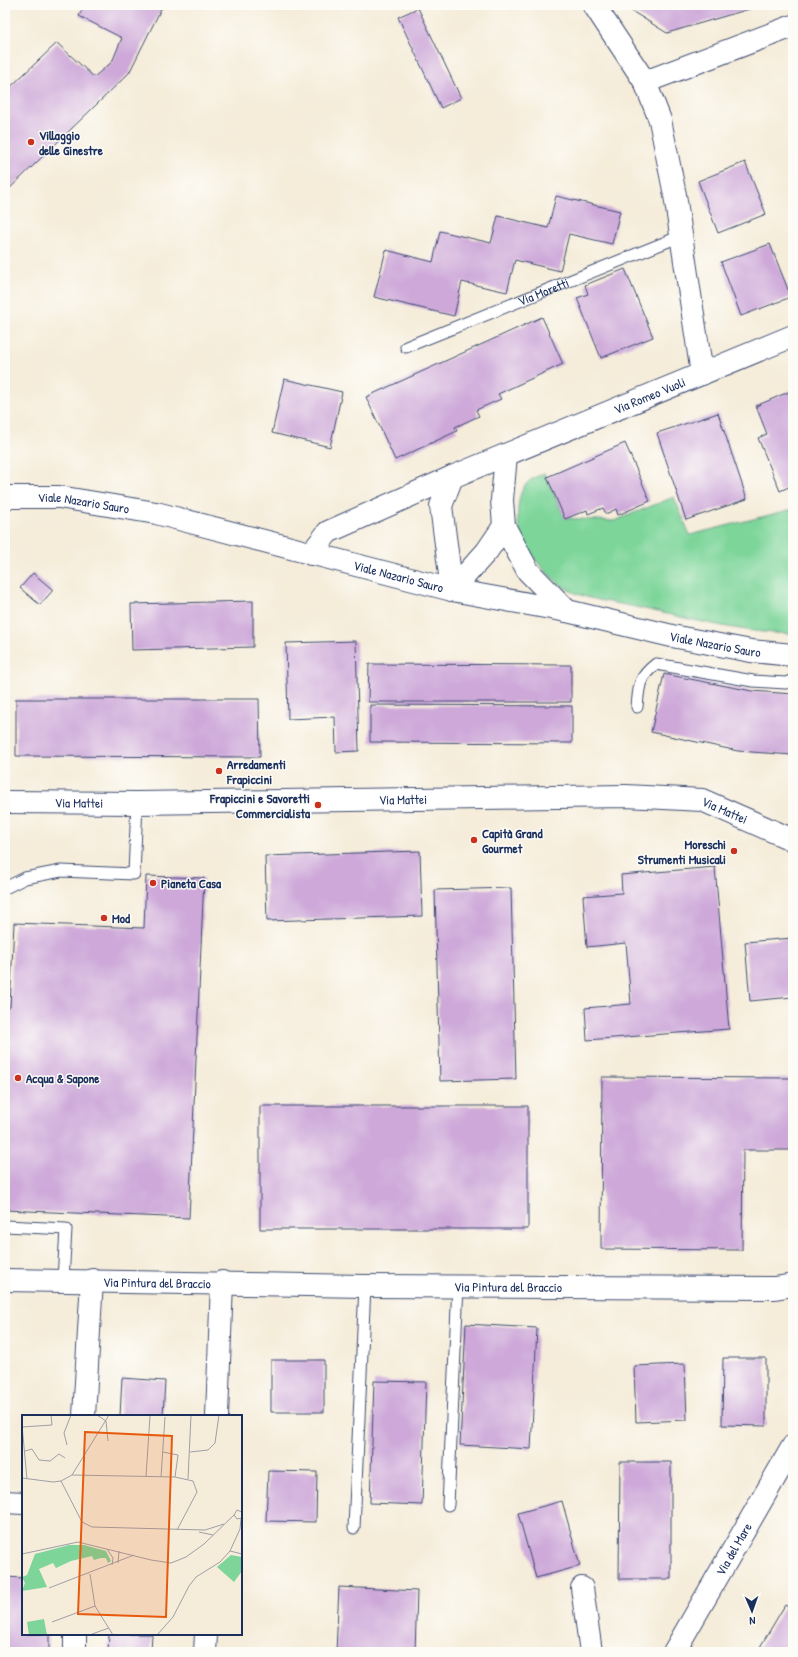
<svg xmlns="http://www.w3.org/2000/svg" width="798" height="1657" font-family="'Patrick Hand',sans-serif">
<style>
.green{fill:#7dd59a;stroke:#4c827c}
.building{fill:#cda8d9}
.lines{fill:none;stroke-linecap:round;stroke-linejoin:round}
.service-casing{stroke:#3c4b70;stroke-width:13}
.minor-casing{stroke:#3c4b70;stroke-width:24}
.tertiary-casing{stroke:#3c4b70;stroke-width:24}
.secondary-casing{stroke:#3c4b70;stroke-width:24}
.service{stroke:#fff;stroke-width:11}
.minor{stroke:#fff;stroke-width:22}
.tertiary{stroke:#fff;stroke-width:22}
.secondary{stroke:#fff;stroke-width:22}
.poi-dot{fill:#c8321e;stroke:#fdfcf7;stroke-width:1.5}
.labels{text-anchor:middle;stroke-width:3;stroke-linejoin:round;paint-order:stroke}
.poi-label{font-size:13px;font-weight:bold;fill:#1b2f5e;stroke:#fdfcf7;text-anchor:start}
.street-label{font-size:13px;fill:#1b2f5e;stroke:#fdfcf7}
.inset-road{fill:none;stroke:#9ea0a8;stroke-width:1}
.view{fill:#e8590c;fill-opacity:0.15;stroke:#e8590c;stroke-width:2}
.inset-edge{fill:none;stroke:#1b2f5e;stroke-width:2}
</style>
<rect width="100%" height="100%" fill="#fdfcf7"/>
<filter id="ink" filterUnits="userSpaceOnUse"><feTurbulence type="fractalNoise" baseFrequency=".025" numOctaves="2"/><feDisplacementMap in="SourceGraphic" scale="8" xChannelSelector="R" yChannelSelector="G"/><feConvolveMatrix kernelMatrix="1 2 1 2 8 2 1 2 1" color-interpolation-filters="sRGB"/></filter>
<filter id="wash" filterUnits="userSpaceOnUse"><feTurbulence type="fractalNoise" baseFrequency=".012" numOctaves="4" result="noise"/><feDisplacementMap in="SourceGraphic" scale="16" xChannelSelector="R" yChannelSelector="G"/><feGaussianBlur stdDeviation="0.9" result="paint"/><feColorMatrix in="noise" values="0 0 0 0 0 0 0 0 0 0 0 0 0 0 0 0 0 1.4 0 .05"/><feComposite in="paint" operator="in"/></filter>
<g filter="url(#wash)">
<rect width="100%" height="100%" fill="#f5ecd9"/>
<path class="green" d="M544 473 565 518 614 521 674 497 690 535 793 509V634C740 633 692 619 640 608 619 603 585 600 567 589 547 577 520 546 518 522 517 510 518 491 528 482 532 478 539 476 544 473Z"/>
<g id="blocks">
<path class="building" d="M84 5H163L129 73 5 193V92L57 43 94 77 112 62 122 38 79 16Z
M622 5H763L667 33Z
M418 8 461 98 441 108 398 17Z
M745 162 766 214 718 233 698 181Z
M556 196 620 211 612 244 569 234 560 271 515 260 507 292 462 282 454 316 374 297 386 250 433 262 440 231 491 243 498 216 548 228Z
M770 244 791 297 741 316 721 262Z
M625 269 653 337 601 358 577 298 588 294 585 285Z
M542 317 563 364 498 394 501 399 476 410 479 416 455 427 457 431 395 460 366 397Z
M284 379 342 392 330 447 272 433Z
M793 390V485L780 491 758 438 767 434 756 406Z
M718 413 747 499 686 520 657 433Z
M625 443 650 501 618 515 616 509 606 514 603 508 588 514 587 510 565 519 547 477Z
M33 573 53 590 40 605 20 588Z
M253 601V647L132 650 131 604Z
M356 641 359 751 336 752 335 717 288 719 286 643Z
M369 664 571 665V702H368Z
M664 674 752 691 793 694V755L738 751 651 732Z
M16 699H259L260 757 16 756Z
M370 705 572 706V743L370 742Z
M420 851 422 916 267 921 265 856Z
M715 867 729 1029 587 1040 585 1008 631 1004 626 943 587 947 583 896 622 893 621 875Z
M146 876 204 878 189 1218 5 1210V1007H10L14 923 144 928Z
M511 888 516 1079 440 1081 435 890Z
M793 938V997L750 1001 745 942Z
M602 1077 793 1078V1150H743L742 1250 601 1249Z
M260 1106H528V1229H260Z
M466 1324 537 1328 531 1449 460 1445Z
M723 1358H766V1426L722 1425Z
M271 1360H324V1412H271Z
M685 1364 687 1420 636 1422 634 1366Z
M122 1378 165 1381 163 1416H120Z
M374 1381 426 1382 422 1505 370 1503Z
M620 1462H671V1579H619Z
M268 1471 317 1472 316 1522 266 1521Z
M562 1501 580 1566 536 1578 518 1513Z
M5 1577 23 1578V1634H49V1652H5Z
M339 1587 417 1591 415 1652H336Z
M785 1605 793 1610V1652H757Z
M109 1634H152L151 1652H108Z"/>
</g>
</g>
<g filter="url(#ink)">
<use href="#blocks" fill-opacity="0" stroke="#3c4b70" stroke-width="1"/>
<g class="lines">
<g class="service-casing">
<g id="service">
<path id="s1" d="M406 347 681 236"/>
<path d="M637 707C639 686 638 678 656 664L753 681 786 683 793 680"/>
<path d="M5 888 25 878 61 871 134 874 137 803"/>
<path d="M5 1226 66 1229 63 1280"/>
<path d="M448 1505 458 1285"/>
<path d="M354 1528 365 1286"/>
</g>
</g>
<g class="minor-casing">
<g id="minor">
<path d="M594 5 645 82 660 120 675 195 702 374"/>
<path d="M645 82 793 26"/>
<path d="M506 455 502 500 504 526 528 571 567 611"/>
<path d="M452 477 441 506 452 590"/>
<path id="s2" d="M311 554 328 532 452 477 793 336"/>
<path d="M452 590 487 551 504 526"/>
<path id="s3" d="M5 802 137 803 626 796 702 800 793 840"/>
<path id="s4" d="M5 1280 365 1286 775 1288 793 1285"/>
<path d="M84 1416 92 1280"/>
<path d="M217 1416 222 1282"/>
<path d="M5 1502 23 1503"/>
<path d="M582 1588 591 1652"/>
<path d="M75 1652V1634"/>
<path d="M205 1652 206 1634"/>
</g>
</g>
<g class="tertiary-casing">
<g id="tertiary">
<path id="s5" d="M674 1652 793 1446"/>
</g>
</g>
<g class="secondary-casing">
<g id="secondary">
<path id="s6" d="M5 497H59L156 513 452 590 567 611 672 636 751 651 793 655"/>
</g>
</g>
<use href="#service" class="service"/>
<use href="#minor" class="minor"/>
<use href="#tertiary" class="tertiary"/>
<use href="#secondary" class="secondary"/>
</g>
</g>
<g class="poi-dot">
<circle cx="31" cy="142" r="4"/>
<circle cx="219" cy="771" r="4"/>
<circle cx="318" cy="805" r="4"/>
<circle cx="474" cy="840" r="4"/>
<circle cx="734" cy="851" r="4"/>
<circle cx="153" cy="883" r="4"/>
<circle cx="104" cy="918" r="4"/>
<circle cx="18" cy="1078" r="4"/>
</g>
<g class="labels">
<g class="poi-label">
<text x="39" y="140">Villaggio<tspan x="39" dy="15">delle Ginestre</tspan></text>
<text x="227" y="769">Arredamenti<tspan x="227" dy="15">Frapiccini</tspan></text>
<text x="310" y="803" text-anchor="end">Frapiccini e Savoretti<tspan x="310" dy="15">Commercialista</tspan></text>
<text x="482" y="838">Capità Grand<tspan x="482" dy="15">Gourmet</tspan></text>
<text x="726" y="849" text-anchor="end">Moreschi<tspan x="726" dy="15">Strumenti Musicali</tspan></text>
<text x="161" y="888">Pianeta Casa</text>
<text x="112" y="923">Mod</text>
<text x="26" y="1083">Acqua &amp; Sapone</text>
</g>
<g class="street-label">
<text dy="5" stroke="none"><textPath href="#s1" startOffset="148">Via Moretti</textPath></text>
<text dy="5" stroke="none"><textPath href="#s2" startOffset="377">Via Romeo Vuoli</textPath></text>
<text dy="5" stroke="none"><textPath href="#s6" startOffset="79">Viale Nazario Sauro</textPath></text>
<text dy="5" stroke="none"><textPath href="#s6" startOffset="403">Viale Nazario Sauro</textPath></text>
<text dy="5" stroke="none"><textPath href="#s6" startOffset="727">Viale Nazario Sauro</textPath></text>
<text dy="5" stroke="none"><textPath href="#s3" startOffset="398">Via Mattei</textPath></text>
<text dy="5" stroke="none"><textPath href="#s3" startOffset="74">Via Mattei</textPath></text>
<text dy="5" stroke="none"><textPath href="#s3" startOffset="722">Via Mattei</textPath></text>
<text dy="5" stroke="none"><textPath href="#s4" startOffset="152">Via Pintura del Braccio</textPath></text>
<text dy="5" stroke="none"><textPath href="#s4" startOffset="503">Via Pintura del Braccio</textPath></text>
<text dy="5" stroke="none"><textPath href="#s5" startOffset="119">Via del Mare</textPath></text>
</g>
</g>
<g transform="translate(22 1415)">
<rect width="220" height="220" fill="#f5ecd9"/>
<path d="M47 130H62L84 136 89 146 86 148 84 143H79L72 145 70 141 49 146 34 153 31 148 17 154 25 172 0 176 3 168 0 162 5 160 13 139ZM209 140 220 142V156L212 167 195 152ZM22 204 25 220H7L5 207Z" fill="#7dd59a"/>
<path class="inset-road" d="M75 0 84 6 86 26M0 10 5 64M0 12 30 10 29 0M45 30 42 18 49 0M3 36 10 34 17 45 28 46 37 39 43 43M141 37 156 40 153 62M168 37 186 35 193 28 197 0M50 60 153 62 171 66 175 77 155 115M124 61 128 1M139 62 143 2M0 63 31 67 39 66 50 60 87 0M166 64 169 0M39 66 60 107 70 112 183 115 202 109M220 97 215 95 212 100 215 104 220 103M177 117 191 120M85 134 91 143 90 150M208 136 220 139M0 139 56 127 129 145 149 148 164 142 182 129 212 100M96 148 97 136M68 159 73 191 91 220M27 173 112 140M30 207 73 191M70 219 87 213M135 220 151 202 167 171 174 162 198 147 208 136 218 114 219 104"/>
<path class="view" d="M63 17 150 21 144 202 56 199Z"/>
<rect width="220" height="220" class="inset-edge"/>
</g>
<rect width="798" height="1657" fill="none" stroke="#fdfcf7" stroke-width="20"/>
<g transform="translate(752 1611) rotate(178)" stroke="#fdfcf7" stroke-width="3" paint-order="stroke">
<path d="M0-3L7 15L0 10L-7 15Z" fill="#1b2f5e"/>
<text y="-6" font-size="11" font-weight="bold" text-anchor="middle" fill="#1b2f5e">N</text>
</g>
</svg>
